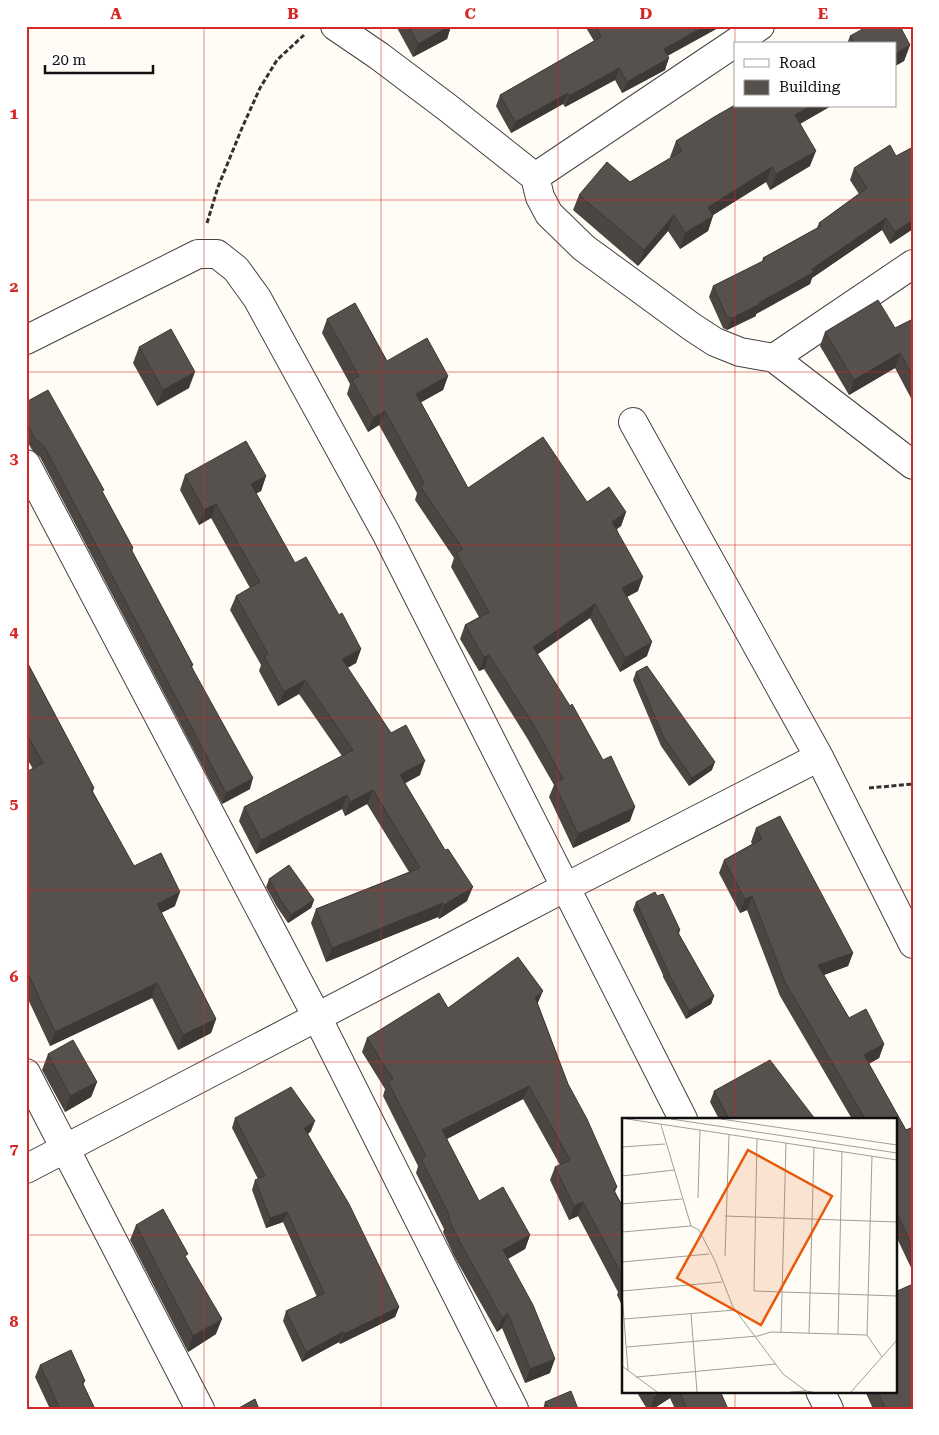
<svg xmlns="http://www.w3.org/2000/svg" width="939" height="1435" font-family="'Roboto Serif',serif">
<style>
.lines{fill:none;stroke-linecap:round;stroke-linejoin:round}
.street-casing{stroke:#434343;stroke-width:30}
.path{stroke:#323232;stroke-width:3;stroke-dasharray:5 2.5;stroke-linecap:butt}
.street{stroke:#fff;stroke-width:28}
.wall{fill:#4b4642}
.shaded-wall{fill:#3d3936}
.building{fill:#57514d;stroke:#3d3936}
.grid{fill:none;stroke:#d62828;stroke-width:1;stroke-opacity:0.55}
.inset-road{fill:none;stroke:#9f9e99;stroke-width:1}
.view{fill:#e8590c;fill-opacity:0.15;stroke:#e8590c;stroke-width:2.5}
.inset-edge{fill:none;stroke:#101010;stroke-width:2.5}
.neatline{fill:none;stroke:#d62828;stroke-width:2}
.grid-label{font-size:16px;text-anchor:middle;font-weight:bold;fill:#d62828}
</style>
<rect width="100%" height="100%" fill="#fefcf4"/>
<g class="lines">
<g class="street-casing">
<path id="street" d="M335 26 379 56 448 108 535 177 540 197 549 214 584 248 692 327 715 342 740 352 774 358 913 465
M535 177 760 26
M26 340 198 254H217L236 269 257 298 386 533 683 1119
M774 358 913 264
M633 422 819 757 913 944
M26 464 317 1017 514 1409
M26 1073 200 1409
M26 1169 566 887 819 757
M820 1391 829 1409"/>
</g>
<path class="path" d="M207 223 218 187 242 128 260 88 277 60 304 35
M869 788 913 784"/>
<use href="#street" class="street"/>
</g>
<path class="wall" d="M396 26H451L447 39 413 57Z
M585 26H718V28L667 56 665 70 622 93 615 80 565 107 563 104 511 133 496 106 500 95 594 41Z
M850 36 910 45 904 61 895 66V44H847Z
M735 106H831L800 124 810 166 770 190 766 182 713 215 708 231 680 249 668 231 638 266 573 210 579 195 630 182 671 158 670 157 676 141Z
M854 168 913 229 890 244 882 230 812 278 810 284 756 314V316L727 330 723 328 709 297 713 286 762 262 763 258 817 228 819 223 859 194 850 180Z
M327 319 387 361 448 376 443 390 421 402 468 488 587 502 626 512 621 526 617 529 638 591 627 597 647 656 620 672 590 618 537 654 630 821 573 848 549 797 554 785 527 738 484 669 479 671 460 639 465 625 479 617 451 567 454 558 415 500 417 493 379 425 368 432 347 394 350 384 322 333Z
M913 319V402L895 368 849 395 820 346 825 332 895 328Z
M139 347 189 388 157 406 133 363Z
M26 402 103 493 133 548 132 552 193 665 192 667 250 789 222 804 40 457 32 450 26 439Z
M185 475 266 476 261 491 256 493 295 563 339 615 361 649 356 663 347 668 420 775 405 783 467 901 439 919 438 917 326 962 311 923 316 909 409 872 367 804 345 816 342 809 256 854 239 821 244 807 342 756 299 694 278 706 259 671 261 665 230 610 236 596 250 588 211 518 199 525 180 490Z
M26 660 94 788 93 792 134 866 175 906 161 913 216 1019 211 1033 178 1050 152 998 50 1046 26 995V772L33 769 26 757Z
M636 672 712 770 689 786 661 746 633 680Z
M756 828 853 953 848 966 824 975 849 1018 884 1044 879 1058 869 1064 906 1130 913 1127V1272L895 1234V1119H852L780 996 747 910 740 913 719 873 724 860 752 844 751 842Z
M269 879 314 900 311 908 288 923 277 907 266 887Z
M636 902 680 930 679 934 714 996 711 1004 686 1019 663 977V975L633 910Z
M538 1004 568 1084 617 1187 615 1192 623 1207V1308L617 1295 618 1292 578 1216 569 1220 550 1180 555 1167 560 1165 523 1099 447 1139 479 1201 530 1235 525 1249 508 1259 550 1373 525 1383 502 1328 497 1332 454 1256 443 1232 444 1229 416 1173 418 1166 383 1096 385 1089 362 1052 367 1038 448 1008Z
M48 1054 97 1082 91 1097 65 1112 42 1070Z
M714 1091 815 1119H719L710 1102Z
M235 1118 311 1131 308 1134 399 1307 395 1317 340 1344 339 1342 302 1362 283 1321 286 1311 317 1297 283 1222 266 1228 252 1190 255 1180 258 1179 232 1128Z
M136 1225 216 1334 188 1352 130 1240Z
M40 1365 85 1381 83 1385 95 1409H50L35 1377Z
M636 1391H720L728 1409H675L670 1398 653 1409H647Z
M865 1391H895L913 1409H873Z
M545 1402 578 1409H543Z"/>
<path class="shaded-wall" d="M450 26H451L447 39 413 57 418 44Z
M705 26H718V28L660 60 664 49Z
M910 45 904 61 895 66V54Z
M669 58 665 70 622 93 627 82Z
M619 68 615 80 565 107 569 96Z
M568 93 563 104 511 133 515 122Z
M810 106H831L789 130 795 115Z
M816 151 810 166 770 190 776 174Z
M772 167 766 182 702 222 708 207Z
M674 215 668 231 638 266 644 250Z
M713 216 708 231 680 249 685 233Z
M886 218 882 230 812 278 810 284 756 314V316L727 330 732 318 759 303 812 269Z
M913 220V229L890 244 895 232Z
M900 353 895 368 849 395 854 380Z
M195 372 189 388 157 406 163 390Z
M448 376 443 390 411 408 416 394Z
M385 411 379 425 368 432 373 418Z
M266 476 261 491 246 499 251 484Z
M216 504 211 518 199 525 204 510Z
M626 512 621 526 607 536 612 522Z
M643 577 638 591 617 602 622 588Z
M595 604 590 618 528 661 533 647Z
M652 642 647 656 620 672 625 658Z
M361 649 356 663 337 674 342 659Z
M489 655 484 669 479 671 484 657Z
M305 680 299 694 278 706 284 692Z
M425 761 420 775 395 789 400 775Z
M715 762 712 770 689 786 692 778Z
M253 778 250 789 222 804 226 793Z
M373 790 367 804 345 816 350 802Z
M347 795 342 809 256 854 261 840Z
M635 807 630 821 573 848 578 834Z
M473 887 467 901 439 919 444 905Z
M180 892 175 906 151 918 157 904Z
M752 896 747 910 740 913 745 899Z
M314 900 311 908 288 923 291 915Z
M443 903 438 917 326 962 332 948Z
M853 953 848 966 813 979 818 965Z
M157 983 152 998 50 1046 55 1032Z
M543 991 537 1005 535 997Z
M714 996 711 1004 686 1019 689 1011Z
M216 1019 211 1033 178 1050 183 1035Z
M884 1044 879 1058 859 1069 864 1055Z
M97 1082 91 1097 65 1112 70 1096Z
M529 1086 523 1099 437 1144 442 1130Z
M315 1121 311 1131 301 1139 304 1128Z
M583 1202 578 1216 569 1220 574 1206Z
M287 1212 283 1222 266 1228 270 1218Z
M530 1235 525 1249 498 1264 503 1250Z
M399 1307 395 1317 340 1344 344 1334Z
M508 1314 502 1328 497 1332 502 1318Z
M222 1319 216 1334 188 1352 193 1336Z
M343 1332 339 1342 302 1362 306 1352Z
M555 1359 550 1373 525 1383 530 1369Z
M663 1391H672L670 1398 653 1409H650L654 1397Z"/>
<path class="building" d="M409 26H450L418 44Z
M596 26H705L664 49 669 58 627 82 619 68 569 96 568 93 515 122 500 95 601 37Z
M868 26H900L910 45 895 54V44H853L854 43 850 36Z
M735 105V106H810L795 115 816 151 776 174 772 167 708 207 713 216 685 233 674 215 644 250 579 195 607 162 630 182 682 151 676 141 714 117Z
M890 145 896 156 913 147V220L895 232 886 218 812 269 814 272 759 303 760 304 732 318 727 317 713 286 765 260 763 258 821 226 819 223 867 188 854 168Z
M878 300 895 328 913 319V377L900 353 854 380 825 332Z
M355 303 387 361 427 338 448 376 416 394 468 488 543 437 587 502 609 487 626 512 612 522 643 577 622 588 652 642 625 658 595 604 533 647 570 706 572 704 603 760 611 756 635 807 578 834 554 783 563 779 533 724 489 655 484 657 465 625 489 612 456 553 463 549 420 486 424 483 385 411 373 418 352 380 359 376 327 319Z
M171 329 195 372 163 390 139 347Z
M48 390 104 490 102 491 133 548 131 549 193 665 191 666 253 778 226 793 44 446 36 440 26 422V402Z
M246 441 266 476 251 484 295 563 306 557 339 615 342 613 361 649 342 659 391 733 406 725 425 761 400 775 445 850 448 849 473 887 444 905 443 903 332 948 316 909 420 868 373 790 350 802 347 795 261 840 244 807 353 750 305 680 284 692 264 656 268 654 236 596 260 582 216 504 204 510 185 475Z
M26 660 94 788 91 789 134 866 161 853 180 892 157 904 216 1019 183 1035 157 983 55 1032 27 971H26V772L43 763 26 733Z
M647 666 715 762 692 778 664 738 636 672Z
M780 816 853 953 818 965 849 1018 866 1009 884 1044 864 1055 906 1130 913 1127V1248L895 1209V1119H865L785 982 752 896 745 899 724 860 762 839 756 828Z
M289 865 314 900 291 915 280 899 269 879Z
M655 892 657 896 663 894 680 930 677 931 714 996 689 1011 666 969H667L636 902Z
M518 957 543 991 535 997 568 1084 587 1119 617 1187 613 1189 623 1207V1277L583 1202 574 1206 555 1167 570 1160 529 1086 442 1130 479 1201 503 1187 530 1235 503 1250 533 1305 555 1359 530 1369 508 1314 502 1318 460 1242 448 1218 450 1217 421 1159 426 1156 388 1082 393 1079 367 1038 439 993 448 1008Z
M73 1040 97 1082 70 1096 48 1054Z
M770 1060 815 1119H729L714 1091Z
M291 1087 315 1121 304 1128 349 1204 399 1307 344 1334 343 1332 306 1352 286 1311 324 1293 287 1212 270 1218 255 1180 265 1176 235 1118Z
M163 1209 188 1254 185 1256 222 1319 193 1336 136 1225Z
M913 1284V1409H886L877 1391H895V1292Z
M71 1350 85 1381 82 1382 95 1409H60L40 1365Z
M571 1391 578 1409H548L545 1402Z
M650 1391H663L654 1397Z
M679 1391H720L728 1409H687Z
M255 1399 259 1409H237Z"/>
<path class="grid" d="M204 26V1409M381 26V1409M558 26V1409M735 26V1119M26 200H913M26 372H913M26 545H913M26 718H913M26 890H913M26 1062H913M26 1235H623M895 1235H913M735 1391V1409"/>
<g transform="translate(622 1118)">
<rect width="275" height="275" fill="#fefcf4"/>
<path class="inset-road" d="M5 1 275 42M49 1 275 35M99 1 275 27M39 7 69 108 77 112 93 143 111 189 161 256 184 273 191 274M135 21 132 173 275 178M0 29 43 26M250 38 245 217 260 239M0 58 52 52M76 80 78 12M0 86 60 81M103 98 275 104M0 114 69 108M103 138 107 16M0 144 87 136M0 173 100 164M0 175 6 253M69 195 75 274M2 201 113 192M159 215 164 25M187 215 192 29M216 216 220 33M5 229 136 218 149 214 245 217M0 248 35 274M14 259 154 246M168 274 184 273M229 274 275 222"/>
<path class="view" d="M126 32 210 78 139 207 55 160Z"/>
<rect width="275" height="275" class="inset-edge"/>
</g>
<rect width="939" height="1435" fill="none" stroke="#ffffff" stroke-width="55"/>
<rect x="734" y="42" width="162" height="65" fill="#ffffff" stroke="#9f9f9f"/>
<rect x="744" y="59" width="25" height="8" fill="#ffffff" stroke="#9f9f9f"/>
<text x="779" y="68" font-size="15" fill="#101010">Road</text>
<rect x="744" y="80" width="25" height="15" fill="#57514d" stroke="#9f9f9f"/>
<text x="779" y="92" font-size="15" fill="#101010">Building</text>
<path d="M45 65v8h108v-8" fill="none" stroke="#101010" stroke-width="2.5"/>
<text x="52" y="65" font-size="15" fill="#101010" stroke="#ffffff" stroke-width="4" paint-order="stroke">20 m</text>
<rect x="28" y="28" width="884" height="1380" class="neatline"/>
<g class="grid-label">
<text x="116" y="19">A</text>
<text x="293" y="19">B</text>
<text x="470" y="19">C</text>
<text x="646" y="19">D</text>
<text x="823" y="19">E</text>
<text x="14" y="119">1</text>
<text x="14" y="292">2</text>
<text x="14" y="464">3</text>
<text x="14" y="637">4</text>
<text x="14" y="809">5</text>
<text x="14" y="982">6</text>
<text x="14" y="1154">7</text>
<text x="14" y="1327">8</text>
</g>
</svg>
